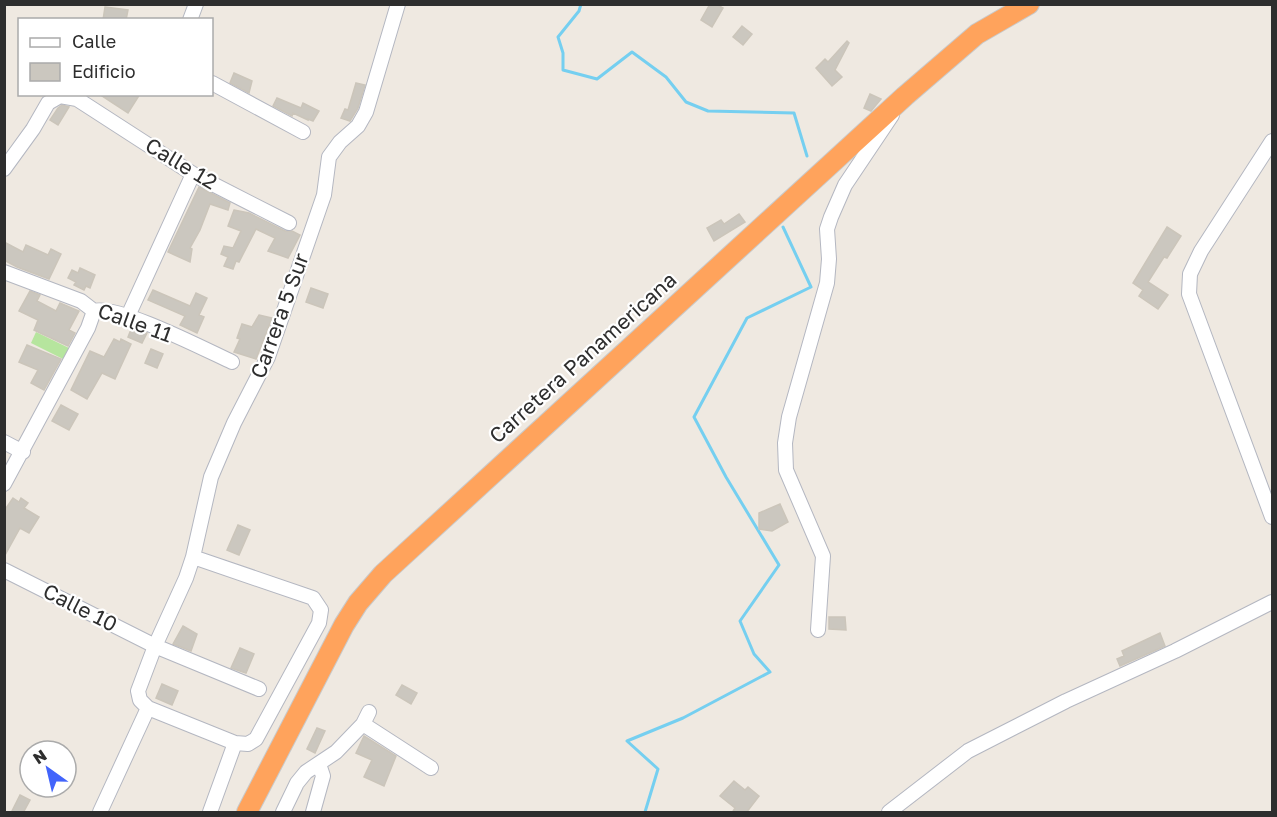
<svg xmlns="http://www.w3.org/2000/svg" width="1277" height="817" font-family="'Golos Text',sans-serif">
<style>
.green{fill:#b6e59e}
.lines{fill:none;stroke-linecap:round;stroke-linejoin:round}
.stream{stroke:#75cff0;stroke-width:3}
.building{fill:#cbc7bf;stroke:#cbc5ba;stroke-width:1.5}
.minor-casing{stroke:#b4b7c1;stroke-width:16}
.highway-casing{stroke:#c9c9c9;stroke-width:22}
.minor{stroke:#fff;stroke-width:14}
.highway{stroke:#ffa35c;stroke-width:20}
.labels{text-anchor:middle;stroke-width:4.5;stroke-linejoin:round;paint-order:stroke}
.street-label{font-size:21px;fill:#2e2e2e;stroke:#fff}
</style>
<rect width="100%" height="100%" fill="#efe9e1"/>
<path class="green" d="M36 332 73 350 67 361 31 343Z"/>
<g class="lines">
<path class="stream" d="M581 4 579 11 558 37 563 53V70L597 79 632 52 666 77 686 102 708 111 794 113 807 156
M645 812 658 769 627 741 683 718 770 672 754 654 740 621 779 565 726 477 694 417 747 318 811 287 783 227"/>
</g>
<path class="building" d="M710 4H716L723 8 712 27 701 20Z
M105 7 128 10 126 20H103Z
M742 26 752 34 743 45 733 37Z
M847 41 849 43 835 70 842 77 832 86 816 68 825 59 828 62Z
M234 73 252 81 249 93 230 83Z
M356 83 365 85 358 108 350 121 341 118 345 109 348 110Z
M99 94H140L128 113Z
M870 94 881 99 871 111 864 108Z
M277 98 301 108 303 103 319 111 313 121 308 119V120L293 113 292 116 273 106Z
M62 105 69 107 58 125 50 120 58 108Z
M199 187 230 203 228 210 210 204 200 230 190 248 192 249 190 262 168 252Z
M234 210 249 213 285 231H292L300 235 288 258 268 251 275 238 256 229 239 262 236 261 233 269 224 266 228 257 221 254 224 246 233 248 241 231 228 226Z
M739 214 745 222 714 241 707 228 721 220 724 224Z
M1167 227 1181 236 1167 258 1164 257 1148 282 1168 295 1158 309 1139 296 1143 290 1133 283Z
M4 242 23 252 26 245 48 255 51 249 61 254 49 279 17 267 4 260Z
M80 268 95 275 90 288 86 286 84 290 74 285 76 282 68 278 72 270 78 273Z
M311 288 328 294 323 308 306 302Z
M153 290 190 306 196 293 207 298 199 315 204 317 197 333 180 325 185 316 148 300Z
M30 291 40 295 37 301 56 311 60 303 79 311 69 330 75 333 68 346 34 330 38 320 19 311Z
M259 315 272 318 256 359 234 352 240 339 237 338 242 324 252 327Z
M132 327 147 333 142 343 128 337Z
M114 339 120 342 121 339 131 344 115 379 102 373 87 399 71 390 90 351 104 357Z
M27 345 61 359 44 390 31 383 38 370 19 362Z
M151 349 163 354 157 368 145 363Z
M61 405 78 414 69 430 52 421Z
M13 498 19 502 21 498 28 503 24 508 39 517 29 533 20 528 4 557V511Z
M780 504 788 522 772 531 759 529V513Z
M238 525 250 530 239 555 227 550Z
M829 617H845L846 630 829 629Z
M183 626 197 634 191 651 173 644Z
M1160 633 1165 646 1120 666 1117 659 1124 656 1122 651Z
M240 648 254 654 246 673 231 668Z
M162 684 178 691 172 705 156 698Z
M402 685 417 693 411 704 396 695Z
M317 728 325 731 315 753 307 749Z
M364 736 396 756 384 786 364 777 372 760 356 753Z
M734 781 745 790 748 787 759 796 746 813H732L735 808 720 796Z
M20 795 30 800 23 813H11Z"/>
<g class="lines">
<g class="minor-casing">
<path id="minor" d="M190 20 196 4
M212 83 303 132
M77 99 193 174 289 223
M1272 141 1201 251 1190 274 1189 294 1272 517
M4 169 33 129 48 103 60 96 77 99 80 94
M4 272 81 301 94 311
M94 311C117 304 206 350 232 362
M128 316 193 174
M4 442 23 452
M4 484 88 328 94 311
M193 557 313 598 321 610 319 623 256 739 248 744 235 743
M4 570 155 646 259 689
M818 630 823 556 786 470 785 443 789 417 827 283 829 259 827 229 831 217 845 185 892 115
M363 724 431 768
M100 812 148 708
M210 812 235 743 148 708 140 700 138 691 155 646 186 578 193 557 211 477 234 423 268 357 324 195 329 157 340 142 358 126 366 112 398 4
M283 812 297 783 306 772 336 752 363 724 369 712
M313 812 323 776 319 764
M889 812 968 751 1066 701 1175 651 1272 602"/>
</g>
<g class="highway-casing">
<path id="highway" d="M247 812 344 625 358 603 383 574 905 96 977 34 1029 4"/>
</g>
<use href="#minor" class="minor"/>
<use href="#highway" class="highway"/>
</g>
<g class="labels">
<g class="street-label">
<text transform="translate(181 164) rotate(31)" y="7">Calle 12</text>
<text transform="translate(280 316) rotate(-70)" y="7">Carrera 5 Sur</text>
<text transform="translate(135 323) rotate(20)" y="7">Calle 11</text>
<text transform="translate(583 358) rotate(-42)" y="7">Carretera Panamericana</text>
<text transform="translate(80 608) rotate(27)" y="7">Calle 10</text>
</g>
</g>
<rect width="1277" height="817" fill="none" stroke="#2e2e2e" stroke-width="12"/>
<rect x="18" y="18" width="195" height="78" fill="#ffffff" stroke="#ababab" stroke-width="1.5"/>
<rect x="30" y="38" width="30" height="9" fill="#ffffff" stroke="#ababab" stroke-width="1.5"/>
<text x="72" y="48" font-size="18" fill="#2e2e2e">Calle</text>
<rect x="30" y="63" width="30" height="18" fill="#cbc7bf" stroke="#ababab" stroke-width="1.5"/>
<text x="72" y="78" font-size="18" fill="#2e2e2e">Edificio</text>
<g transform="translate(48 769) rotate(326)"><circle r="28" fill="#ffffff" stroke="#ababab" stroke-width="1.5"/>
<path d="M0-4.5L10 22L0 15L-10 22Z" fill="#4264fb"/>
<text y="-9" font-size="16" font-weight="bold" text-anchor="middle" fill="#2e2e2e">N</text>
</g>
</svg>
